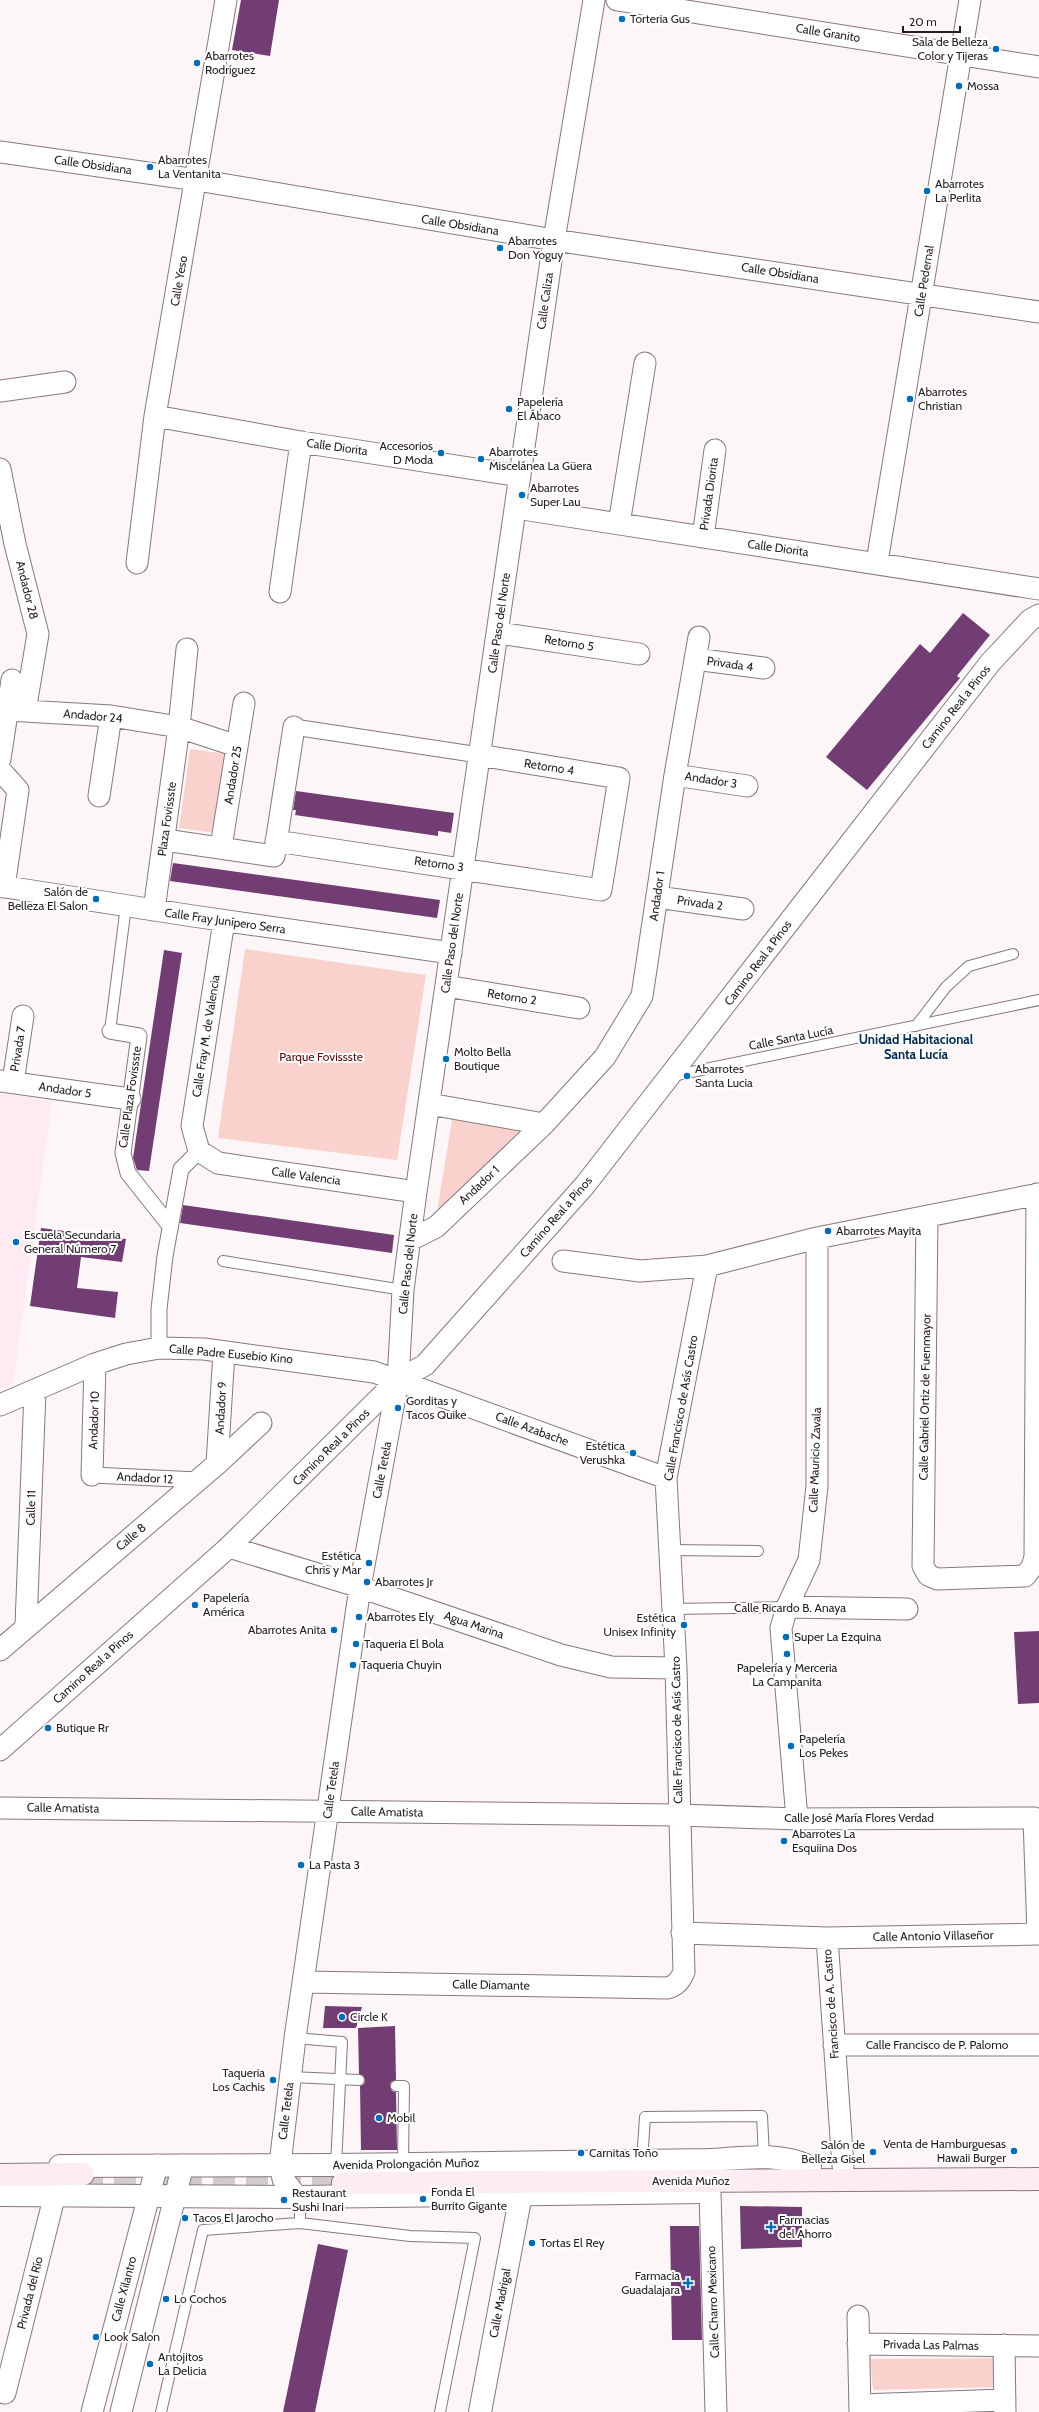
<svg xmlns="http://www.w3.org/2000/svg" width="1039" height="2412" font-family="Cabin,sans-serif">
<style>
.built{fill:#ffeaf4}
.green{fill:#fad2cd}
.building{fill:#723d72}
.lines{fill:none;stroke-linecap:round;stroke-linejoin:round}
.secondary-tunnel{stroke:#d2cbce;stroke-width:22;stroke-dasharray:22 11;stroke-linecap:butt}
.service-casing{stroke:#87777f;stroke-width:12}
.pedestrian-casing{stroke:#87777f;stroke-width:17}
.minor-casing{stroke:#87777f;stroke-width:23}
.tertiary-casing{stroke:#87777f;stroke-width:24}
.secondary-casing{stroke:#87777f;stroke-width:24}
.service{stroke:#fff;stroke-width:10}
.pedestrian{stroke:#fff;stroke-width:15}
.minor{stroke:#fff;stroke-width:21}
.tertiary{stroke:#fff;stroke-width:22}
.secondary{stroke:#fdedf0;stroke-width:22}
.poi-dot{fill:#006cb8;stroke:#fff;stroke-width:1.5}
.labels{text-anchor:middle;stroke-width:4;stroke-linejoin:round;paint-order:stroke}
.poi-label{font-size:12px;fill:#251e21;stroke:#fff;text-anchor:start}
.street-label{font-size:12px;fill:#251e21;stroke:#fff}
.park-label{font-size:12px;fill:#590d0d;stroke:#fff}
.neighbourhood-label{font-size:13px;font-weight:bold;fill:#012e52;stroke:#fff}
</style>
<rect width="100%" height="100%" fill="#fdf6f9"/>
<path class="built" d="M0 1093 52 1101 13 1384 0 1389Z"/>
<path class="green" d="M190 749 227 754 215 833 179 828Z
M245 949 426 975 397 1160 218 1138Z
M453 1114 532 1127 436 1218Z
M997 2358 998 2387 873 2390 870 2359Z"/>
<path class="building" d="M241 0H279L270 56 232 50Z
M963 613 990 635 957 676 960 678 867 790 826 757 920 644 930 653Z
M296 791 454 813 451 833 438 831V836L295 815 296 810H293Z
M173 863 440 900 437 918 170 881Z
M164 950 182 953 149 1171 137 1170 133 1158Z
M183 1205 394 1235 392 1253 180 1223Z
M41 1228 126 1239 122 1262 81 1257 77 1288 118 1292 115 1318 30 1306Z
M1039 1631V1703L1018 1704 1014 1632Z
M325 2006 362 2007 356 2028H323Z
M395 2026 396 2080 391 2082 390 2086 392 2091 396 2092 397 2150H361L360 2086 364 2084 365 2080 359 2074 358 2028Z
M740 2206 802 2207V2247L741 2249Z
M670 2226H699L702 2340H672Z
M318 2244 348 2250 315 2412H283Z"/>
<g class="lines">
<path class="secondary-tunnel" d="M81 2184 343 2183"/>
<g class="service-casing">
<path id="service" d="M916 1026 946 987 969 966 1013 954
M110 1031 126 906
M672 1076 1039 1000
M223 1261 403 1290
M670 1550 758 1551
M673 1609 787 1607
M295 2038 342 2042 336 2165
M290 2077 359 2080
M396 2086H404L403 2164
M642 2161 645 2117 762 2116 764 2157
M300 2223 410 2236 475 2238 440 2412
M161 2412 203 2230 300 2223V2205L297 2197"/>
</g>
<g class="pedestrian-casing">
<path id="pedestrian" d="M294 727 479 755
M110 1031 139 1036 123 1153 128 1173 170 1226
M159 1348V1309L165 1256 181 1169 199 1151
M92 1475 198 1480"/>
</g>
<g class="minor-casing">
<path id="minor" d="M617 0 1039 67
M0 152 197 180 554 240 1039 312
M0 391 65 382
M155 416 301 442 520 476
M0 469 15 544 38 634 25 711
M516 508 1039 589
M619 524 645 363
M703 537 715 450
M877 562 970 0
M137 563 155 416 226 0
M280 592 301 442
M498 633 639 654
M695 659 764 668
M7 710 111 716 179 727 237 746
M0 759 12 680
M0 770 18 790 4 887
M675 775 747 786
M99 796 111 716
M165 840 274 856 294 727
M276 841 601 890 619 778 479 755
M221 847 244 703
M0 886 193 916 451 953
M657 897 743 909
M154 910 179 727 187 649
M224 921 192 1126 199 1151 218 1163 416 1192
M446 986 579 1008
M0 1081 130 1099
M13 1082 23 1016
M429 1104 544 1124
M927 1217 923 1566 928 1575 937 1579 1025 1576 1032 1567 1035 1557 1037 1194
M410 1240 436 1227 544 1124 605 1057 642 996 675 775 699 637
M563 1261 640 1271 707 1266 817 1238 1039 1194
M0 1405 95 1364 126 1354 159 1348 204 1349 374 1372 666 1478
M217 1464 224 1352
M92 1475 95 1364
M229 1547 360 1587 561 1655 611 1667 676 1668
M787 1607 907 1609
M26 1625 35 1391
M0 1650 217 1464 261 1423
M0 1750 229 1547 398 1380 425 1365 585 1185 990 663 1030 620 1039 615
M0 1808 679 1815 797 1819 1034 1818 1038 1934 827 1938 682 1933
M797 1819 781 1628 787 1607 809 1560 817 1486V1238
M827 1938 843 2166
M304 1982 667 1988C676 1986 680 1981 684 1972L676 1668 666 1478 707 1266
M834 2045H1039
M710 2192 716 2412
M297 2197 283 2179 280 2164 295 2038 360 1587 398 1380 403 1290 416 1192 554 240 594 0
M858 2316 860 2412
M858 2344 1039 2346
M1004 2345 1005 2412
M5 2393 55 2194
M860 2405 1005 2400
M92 2412 157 2165
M121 2412 183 2165"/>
</g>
<g class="tertiary-casing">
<path id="tertiary" d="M60 2166 336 2165 709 2160C743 2158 779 2152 810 2167
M0 2195 297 2197 705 2192
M480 2412 521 2194"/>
</g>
<g class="secondary-casing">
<path id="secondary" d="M0 2175 83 2174
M343 2183 1039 2179"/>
</g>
<use href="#service" class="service"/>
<use href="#pedestrian" class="pedestrian"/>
<use href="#minor" class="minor"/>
<use href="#tertiary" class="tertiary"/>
<use href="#secondary" class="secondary"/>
</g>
<g class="poi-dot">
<circle cx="622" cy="19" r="4"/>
<circle cx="996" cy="49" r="4"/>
<circle cx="197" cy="63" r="4"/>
<circle cx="959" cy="86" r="4"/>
<circle cx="150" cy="167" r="4"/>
<circle cx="927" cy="191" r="4"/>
<circle cx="500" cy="248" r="4"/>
<circle cx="910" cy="399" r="4"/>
<circle cx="509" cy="409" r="4"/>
<circle cx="441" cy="453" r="4"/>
<circle cx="481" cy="459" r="4"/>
<circle cx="522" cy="495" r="4"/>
<circle cx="96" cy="899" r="4"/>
<circle cx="446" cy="1059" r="4"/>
<circle cx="687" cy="1076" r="4"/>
<circle cx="828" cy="1231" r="4"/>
<circle cx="16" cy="1242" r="4"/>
<circle cx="398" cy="1408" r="4"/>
<circle cx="633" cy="1453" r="4"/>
<circle cx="369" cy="1563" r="4"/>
<circle cx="367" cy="1582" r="4"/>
<circle cx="195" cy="1605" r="4"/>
<circle cx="359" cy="1617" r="4"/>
<circle cx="684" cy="1625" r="4"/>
<circle cx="334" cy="1630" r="4"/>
<circle cx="786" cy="1637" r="4"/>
<circle cx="356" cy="1644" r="4"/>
<circle cx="787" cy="1654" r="4"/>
<circle cx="353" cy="1665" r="4"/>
<circle cx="48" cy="1728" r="4"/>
<circle cx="791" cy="1746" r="4"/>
<circle cx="784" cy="1841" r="4"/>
<circle cx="301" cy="1865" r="4"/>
<circle cx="342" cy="2017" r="4"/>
<circle cx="273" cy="2080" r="4"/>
<circle cx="379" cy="2118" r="4"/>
<circle cx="1014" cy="2151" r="4"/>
<circle cx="873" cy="2152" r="4"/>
<circle cx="581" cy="2153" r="4"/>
<circle cx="423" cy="2199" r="4"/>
<circle cx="284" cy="2200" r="4"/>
<circle cx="185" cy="2218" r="4"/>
<path d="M769 2221h4v4h4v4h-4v4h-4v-4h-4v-4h4z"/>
<circle cx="532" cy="2243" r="4"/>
<path d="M686 2277h4v4h4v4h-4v4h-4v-4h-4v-4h4z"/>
<circle cx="166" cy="2299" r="4"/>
<circle cx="96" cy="2337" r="4"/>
<circle cx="150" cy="2364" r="4"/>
</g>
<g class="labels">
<g class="poi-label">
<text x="630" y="23">Torteria Gus</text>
<text x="988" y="46" text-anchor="end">Sala de Belleza<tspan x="988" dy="14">Color y Tijeras</tspan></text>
<text x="205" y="60">Abarrotes<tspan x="205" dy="14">Rodríguez</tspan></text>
<text x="967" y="90">Mossa</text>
<text x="158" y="164">Abarrotes<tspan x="158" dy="14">La Ventanita</tspan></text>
<text x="935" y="188">Abarrotes<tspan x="935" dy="14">La Perlita</tspan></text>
<text x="508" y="245">Abarrotes<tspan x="508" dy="14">Don Yoguy</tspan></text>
<text x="918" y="396">Abarrotes<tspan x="918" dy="14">Christian</tspan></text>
<text x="517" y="406">Papelería<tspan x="517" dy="14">El Ábaco</tspan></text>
<text x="433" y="450" text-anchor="end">Accesorios<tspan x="433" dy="14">D Moda</tspan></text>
<text x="489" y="456">Abarrotes<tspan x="489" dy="14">Miscelánea La Güera</tspan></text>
<text x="530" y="492">Abarrotes<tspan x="530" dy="14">Super Lau</tspan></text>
<text x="88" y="896" text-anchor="end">Salón de<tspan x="88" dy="14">Belleza El Salon</tspan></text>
<text x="454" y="1056">Molto Bella<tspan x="454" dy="14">Boutique</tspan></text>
<text x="695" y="1073">Abarrotes<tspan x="695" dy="14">Santa Lucia</tspan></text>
<text x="836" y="1235">Abarrotes Mayita</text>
<text x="24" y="1239">Escuela Secundaria<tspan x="24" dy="14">General Número 7</tspan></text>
<text x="406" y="1405">Gorditas y<tspan x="406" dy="14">Tacos Quike</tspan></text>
<text x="625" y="1450" text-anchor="end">Estética<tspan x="625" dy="14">Verushka</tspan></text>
<text x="361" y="1560" text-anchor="end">Estética<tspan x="361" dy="14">Chris y Mar</tspan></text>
<text x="375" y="1586">Abarrotes Jr</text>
<text x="203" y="1602">Papelería<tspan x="203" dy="14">América</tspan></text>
<text x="367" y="1621">Abarrotes Ely</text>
<text x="676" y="1622" text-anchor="end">Estética<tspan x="676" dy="14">Unisex Infinity</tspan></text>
<text x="326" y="1634" text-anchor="end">Abarrotes Anita</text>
<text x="794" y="1641">Super La Ezquina</text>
<text x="364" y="1648">Taqueria El Bola</text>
<text x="361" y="1669">Taqueria Chuyin</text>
<text x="787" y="1672" text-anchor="middle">Papelería y Merceria<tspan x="787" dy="14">La Campanita</tspan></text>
<text x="56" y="1732">Butique Rr</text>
<text x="799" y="1743">Papelería<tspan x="799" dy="14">Los Pekes</tspan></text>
<text x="792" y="1838">Abarrotes La<tspan x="792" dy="14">Esquiina Dos</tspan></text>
<text x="309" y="1869">La Pasta 3</text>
<text x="350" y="2021">Circle K</text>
<text x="265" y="2077" text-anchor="end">Taqueria<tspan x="265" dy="14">Los Cachis</tspan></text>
<text x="387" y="2122">Mobil</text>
<text x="1006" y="2148" text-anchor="end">Venta de Hamburguesas<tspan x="1006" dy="14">Hawaii Burger</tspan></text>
<text x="865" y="2149" text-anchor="end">Salón de<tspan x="865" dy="14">Belleza Gisel</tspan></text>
<text x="589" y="2157">Carnitas Toño</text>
<text x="431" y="2196">Fonda El<tspan x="431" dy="14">Burrito Gigante</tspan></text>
<text x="292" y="2197">Restaurant<tspan x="292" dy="14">Sushi Inari</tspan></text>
<text x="193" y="2222">Tacos El Jarocho</text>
<text x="779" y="2224">Farmacias<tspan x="779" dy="14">del Ahorro</tspan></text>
<text x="540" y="2247">Tortas El Rey</text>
<text x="680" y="2280" text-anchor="end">Farmacia<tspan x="680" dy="14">Guadalajara</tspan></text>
<text x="174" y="2303">Lo Cochos</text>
<text x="104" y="2341">Look Salon</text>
<text x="158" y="2361">Antojitos<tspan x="158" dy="14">La Delicia</tspan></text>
</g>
<g class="street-label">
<text transform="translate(828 33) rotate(9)" y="4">Calle Granito</text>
<text transform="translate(93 165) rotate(8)" y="4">Calle Obsidiana</text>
<text transform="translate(460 225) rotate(9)" y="4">Calle Obsidiana</text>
<text transform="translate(780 273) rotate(9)" y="4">Calle Obsidiana</text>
<text transform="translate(179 281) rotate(-80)" y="4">Calle Yeso</text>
<text transform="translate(924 281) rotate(-81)" y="4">Calle Pedernal</text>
<text transform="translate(545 301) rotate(-82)" y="4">Calle Caliza</text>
<text transform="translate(337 447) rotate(8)" y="4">Calle Diorita</text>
<text transform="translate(709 494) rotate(-82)" y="4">Privada Diorita</text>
<text transform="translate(778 548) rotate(8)" y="4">Calle Diorita</text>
<text transform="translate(27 590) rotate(76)" y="4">Andador 28</text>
<text transform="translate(499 623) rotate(-82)" y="4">Calle Paso del Norte</text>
<text transform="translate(569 643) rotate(9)" y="4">Retorno 5</text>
<text transform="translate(730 664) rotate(8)" y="4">Privada 4</text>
<text transform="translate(956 707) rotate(-52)" y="4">Camino Real a Pinos</text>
<text transform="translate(93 716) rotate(5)" y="4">Andador 24</text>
<text transform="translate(549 767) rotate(9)" y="4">Retorno 4</text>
<text transform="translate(233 775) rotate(-81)" y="4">Andador 25</text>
<text transform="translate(711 780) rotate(9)" y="4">Andador 3</text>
<text transform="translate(167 819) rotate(-82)" y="4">Plaza Fovissste</text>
<text transform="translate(439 864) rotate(8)" y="4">Retorno 3</text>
<text transform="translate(657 896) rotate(-82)" y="4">Andador 1</text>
<text transform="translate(700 903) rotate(8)" y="4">Privada 2</text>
<text transform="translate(225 921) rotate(8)" y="4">Calle Fray Junípero Serra</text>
<text transform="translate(452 943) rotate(-82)" y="4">Calle Paso del Norte</text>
<text transform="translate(758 963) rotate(-53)" y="4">Camino Real a Pinos</text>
<text transform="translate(512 997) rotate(9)" y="4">Retorno 2</text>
<text transform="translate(206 1036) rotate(-81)" y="4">Calle Fray M. de Valencia</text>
<text transform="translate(791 1038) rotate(-11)" y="4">Calle Santa Lucía</text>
<text transform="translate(18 1049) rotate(-81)" y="4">Privada 7</text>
<text transform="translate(65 1090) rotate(8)" y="4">Andador 5</text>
<text transform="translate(130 1097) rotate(-82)" y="4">Calle Plaza Fovissste</text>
<text transform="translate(306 1176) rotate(8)" y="4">Calle Valencia</text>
<text transform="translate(479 1185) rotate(-43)" y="4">Andador 1</text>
<text transform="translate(556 1217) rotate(-49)" y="4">Camino Real a Pinos</text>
<text transform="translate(408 1264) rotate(-84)" y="4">Calle Paso del Norte</text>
<text transform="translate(231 1354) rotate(5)" y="4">Calle Padre Eusebio Kino</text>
<text transform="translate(925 1397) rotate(-89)" y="4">Calle Gabriel Ortiz de Fuenmayor</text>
<text transform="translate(221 1408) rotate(-87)" y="4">Andador 9</text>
<text transform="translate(681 1408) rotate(-80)" y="4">Calle Francisco de Asís Castro</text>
<text transform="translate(94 1420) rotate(-88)" y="4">Andador 10</text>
<text transform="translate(532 1429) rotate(20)" y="4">Calle Azabache</text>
<text transform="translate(331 1447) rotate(-45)" y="4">Camino Real a Pinos</text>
<text transform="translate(815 1460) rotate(-88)" y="4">Calle Mauricio Zavala</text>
<text transform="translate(382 1470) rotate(-79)" y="4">Calle Tetela</text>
<text transform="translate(145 1478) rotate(3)" y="4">Andador 12</text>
<text transform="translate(31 1508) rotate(-88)" y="4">Calle 11</text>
<text transform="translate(131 1537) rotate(-40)" y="4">Calle 8</text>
<text x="790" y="1612">Calle Ricardo B. Anaya</text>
<text transform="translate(474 1625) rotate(19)" y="4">Agua Marina</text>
<text transform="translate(93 1667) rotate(-42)" y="4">Camino Real a Pinos</text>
<text transform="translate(677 1730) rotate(-91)" y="4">Calle Francisco de Asís Castro</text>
<text transform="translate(331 1790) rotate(-82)" y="4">Calle Tetela</text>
<text transform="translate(63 1808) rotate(1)" y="4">Calle Amatista</text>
<text transform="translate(387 1812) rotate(1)" y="4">Calle Amatista</text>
<text x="859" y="1822">Calle José María Flores Verdad</text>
<text transform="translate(933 1936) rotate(-1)" y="4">Calle Antonio Villaseñor</text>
<text transform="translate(491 1985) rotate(1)" y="4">Calle Diamante</text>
<text transform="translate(831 2004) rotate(-94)" y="4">Francisco de A. Castro</text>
<text x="937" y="2049">Calle Francisco de P. Palomo</text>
<text transform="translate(286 2111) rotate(-83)" y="4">Calle Tetela</text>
<text transform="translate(406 2164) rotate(-1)" y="4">Avenida Prolongación Muñoz</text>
<text x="691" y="2185">Avenida Muñoz</text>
<text transform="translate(124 2289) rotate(-75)" y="4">Calle Xilantro</text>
<text transform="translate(30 2293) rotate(-76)" y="4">Privada del Río</text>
<text transform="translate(713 2302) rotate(-92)" y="4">Calle Charro Mexicano</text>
<text transform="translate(500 2303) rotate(-79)" y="4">Calle Madrigal</text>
<text transform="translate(931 2345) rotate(1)" y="4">Privada Las Palmas</text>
</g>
<g class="park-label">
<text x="321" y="1061">Parque Fovissste</text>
</g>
<g class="neighbourhood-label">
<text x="916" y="1044">Unidad Habitacional<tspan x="916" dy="15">Santa Lucía</tspan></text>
</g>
</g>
<path d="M903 26v6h57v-6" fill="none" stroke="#251e21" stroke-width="2"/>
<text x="909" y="26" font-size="12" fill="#251e21" stroke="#ffffff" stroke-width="3" paint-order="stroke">20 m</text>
</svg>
